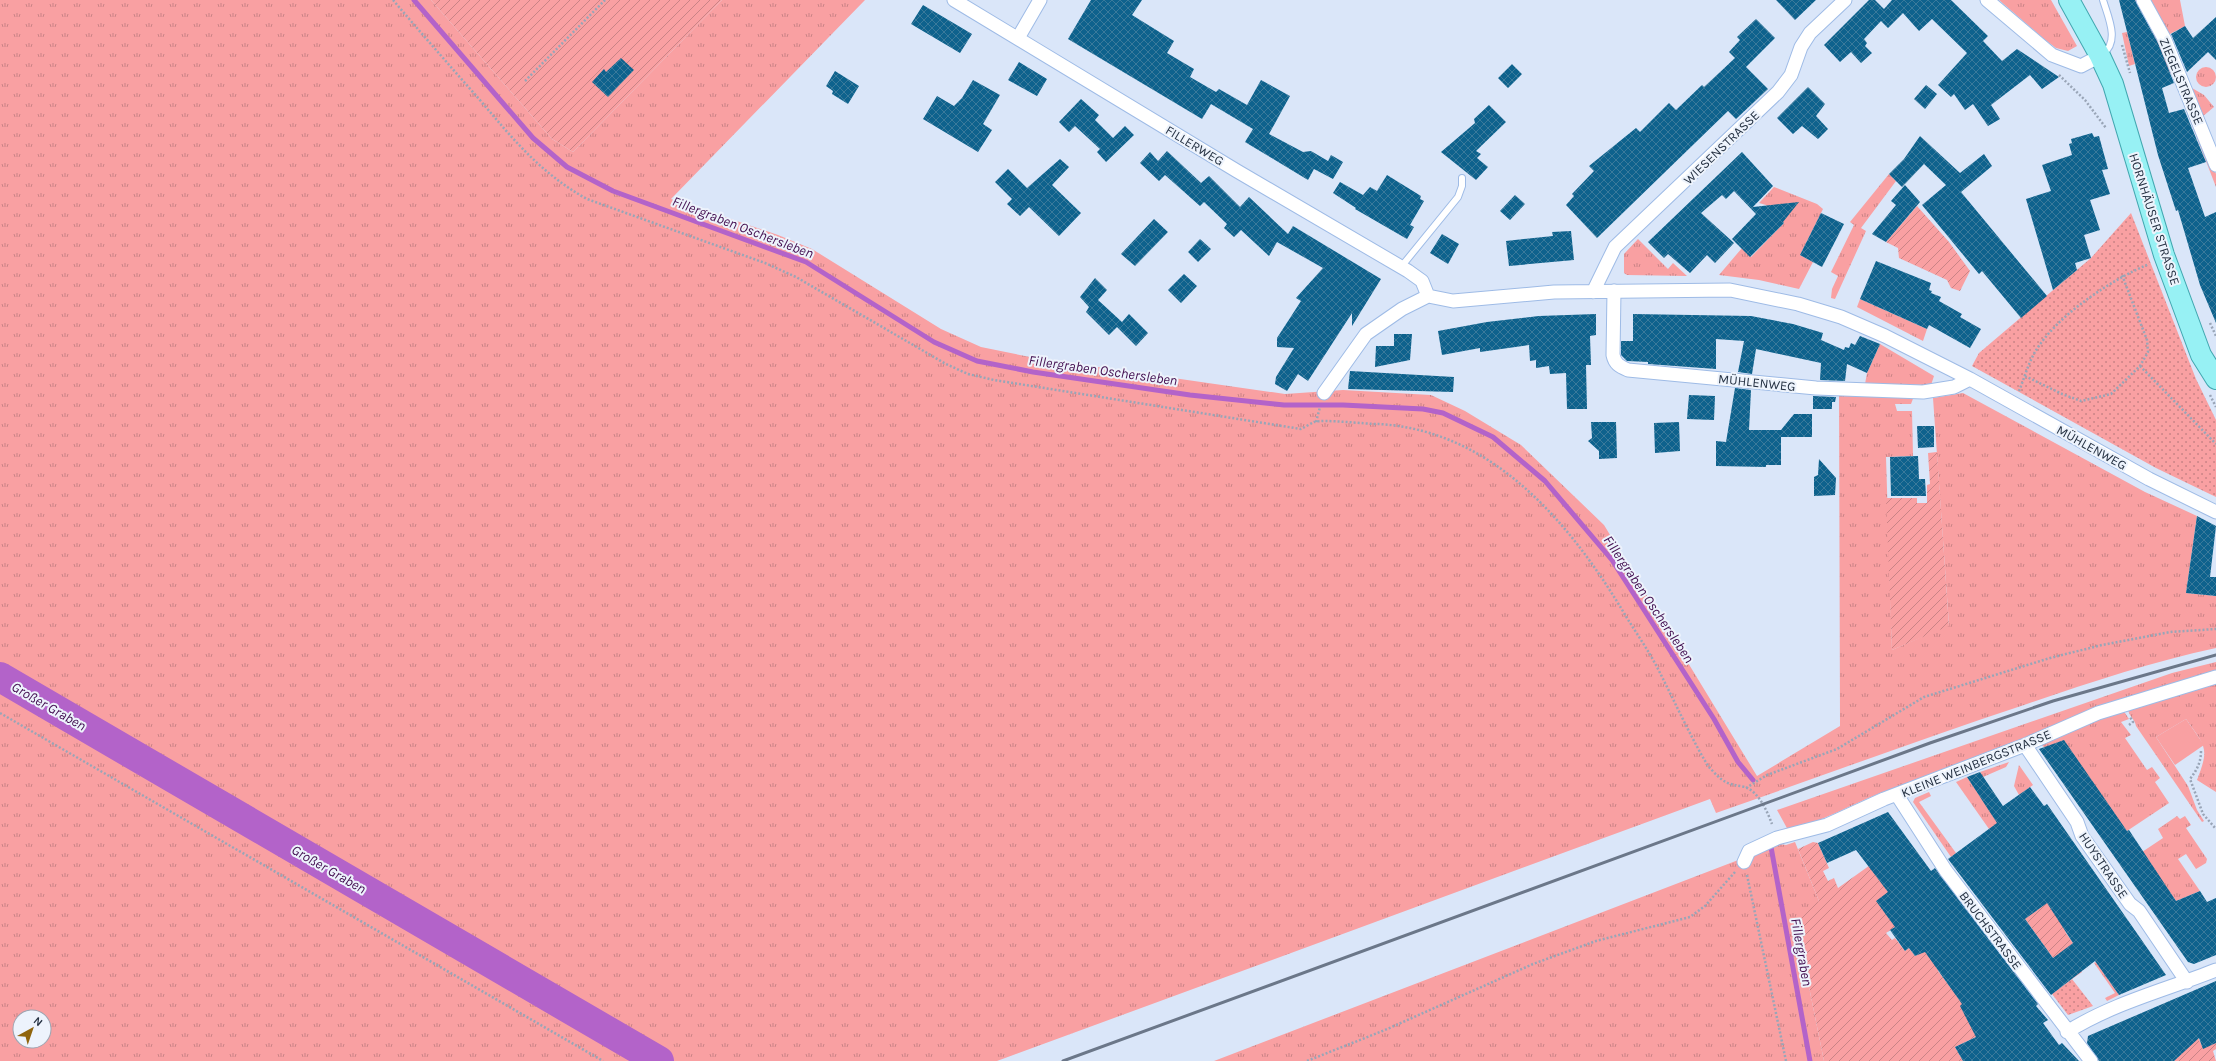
<svg xmlns="http://www.w3.org/2000/svg" width="2216" height="1061" font-family="Karla,sans-serif">
<style>
.grass{fill:url(#grass-tufts);fill-rule:evenodd}
.park{fill:url(#park-dots)}
.garden{fill:url(#garden-furrows)}
.pitch{fill:#f9a0a2}
.lines{fill:none;stroke-linecap:round;stroke-linejoin:round}
.stream{stroke:#b363c9;stroke-width:5}
.river{stroke:#b363c9;stroke-width:30}
.building{fill:url(#building-cross-hatch);fill-rule:evenodd}
.service-casing{stroke:#9ebbe6;stroke-width:8}
.minor-casing{stroke:#9ebbe6;stroke-width:15}
.primary-casing{stroke:#42a7b0;stroke-width:22}
.path{stroke:#99a5b7;stroke-width:2.5;stroke-dasharray:2 2;stroke-linecap:butt}
.service{stroke:#fff;stroke-width:6}
.minor{stroke:#fff;stroke-width:13}
.primary{stroke:#97f1f4;stroke-width:20}
.rail{stroke:#6b7789;stroke-width:3}
.labels{text-anchor:middle;stroke-width:4;stroke-linejoin:round;paint-order:stroke}
.street-label{font-size:13px;fill:#253142;stroke:#edf3fc}
.water-label{font-size:14px;font-style:italic;fill:#410c4e;stroke:#edf3fc}
</style>
<defs>
<pattern id="grass-tufts" width="24" height="20" patternUnits="userSpaceOnUse"><rect width="24" height="20" fill="#f9a0a2"/><path d="M3 7l-1-3M5 7V3M7 7l1-3M15 17l-1-3M17 17v-4M19 17l1-3" fill="none" stroke="#c98386"/></pattern>
<pattern id="park-dots" width="8" height="8" patternUnits="userSpaceOnUse"><rect width="8" height="8" fill="#f9a0a2"/><path d="M2 2h.1M6 6h.1" fill="none" stroke="#c98386" stroke-width="1.8" stroke-linecap="round"/></pattern>
<pattern id="garden-furrows" width="10" height="10" patternUnits="userSpaceOnUse"><rect width="10" height="10" fill="#f9a0a2"/><path d="M-1 1l2-2M0 10L10 0M9 11l2-2" fill="none" stroke="#c98386"/></pattern>
<pattern id="building-cross-hatch" width="8" height="8" patternUnits="userSpaceOnUse"><rect width="8" height="8" fill="#0e628d"/><path d="M0 0l8 8M0 8l8-8" fill="none" stroke="#3a7a9b"/></pattern>
</defs>
<rect width="100%" height="100%" fill="#dae6f9"/>
<path class="grass" d="M0 0H431L552 139 573 152 722 0H865L671 199 778 235 812 249 941 329 981 347 1035 358 1285 394 1343 390 1431 395 1465 411 1521 445 1604 525 1757 776 1840 726 1839 393 1914 396 1911 404H1895L1897 411H1912L1913 456 1886 457 1892 650 1949 625 1933 398 1963 393 2145 492 2197 516 2186 593 2216 596V648C2151 662 2088 683 2024 705 1921 739 1819 777 1716 813L1710 799 997 1061H0ZM20 1017H44V1041H20Z
M1999 0H2051L2077 46 2068 51 2056 48 2044 39Z
M2135 0H2138L2154 25 2216 174V187L2176 84 2159 51 2150 26Z
M2149 0H2180L2185 26 2168 35Z
M2127 32 2135 64 2129 66 2122 33Z
M2196 77a10 10 0 1 1 20 0a10 10 0 1 1-20 0Z
M2192 88 2204 95 2214 107 2202 117Z
M1889 174 1896 181 1861 228 1866 231 1835 299 1831 298 1832 289 1838 276 1831 272 1854 225 1850 222Z
M1774 187 1817 204 1823 209 1800 255 1813 262 1799 289 1759 280 1719 275 1742 248 1751 257 1784 223 1766 205 1759 203Z
M1638 239 1668 269 1673 263 1687 276 1627 275 1624 273V254Z
M1860 299 1927 329 1923 341 1857 307Z
M1880 344 1934 376 1931 385 1865 384 1867 373Z
M2216 662V672L2132 696 1901 786C1862 797 1828 821 1788 830L1777 810 2172 673Z
M2216 682V792L2197 780C2210 747 2205 746 2186 719L2156 737 2188 786 2197 810 2204 821 2202 822 2136 726C2135 719 2127 715 2128 707Z
M2123 710 2129 719 2121 722 2131 735 2125 738 2147 770 2152 767 2160 778 2155 782 2169 803 2127 831 2042 745 2046 739Z
M2009 762 2006 767 1983 777 1980 772Z
M2019 765 2033 785 2019 795 2014 786Z
M1967 777 1998 823 1989 829 1956 782Z
M1929 792 1931 796 1919 802 1956 853 1951 857 1913 802 1915 798Z
M2177 816 2180 819 2185 816 2191 825 2186 828 2207 859 2206 863 2196 869 2186 854 2178 859 2200 891 2176 901 2142 852 2163 838 2158 829Z
M1795 842 1819 901 1804 952 1809 987 1824 1061H1214L1780 844 1786 845Z
M2096 962 2119 995 2107 1001 2105 998 2115 993 2094 963Z"/>
<path class="park" d="M2131 213 2196 379 2216 420V497L2156 468 1972 366 1979 353 2091 258Z
M2072 979 2093 1006 2068 1015 2052 994Z"/>
<path class="garden" d="M431 0H722L573 152 552 139Z
M1917 206 1949 242 1970 271 1960 291 1951 288 1947 280 1899 258 1898 248 1886 242Z
M1937 452 1949 626 1892 650 1886 498H1917V503H1927V485L1930 484 1928 453Z
M1813 842 1818 843 1829 868 1823 871 1828 881 1834 878 1838 888 1887 853 1895 927 1886 933 1892 940 1895 938 1905 951 1909 948 1915 956 1939 942 1938 971 1951 988 1990 1030 1955 1047 1963 1061H1824L1809 987 1799 914 1819 901 1798 849Z
M2052 899 2066 933 2073 943 2077 963 2082 972 2072 979 2055 957 2053 958 2020 912 2033 913Z
M2216 1022V1049L2213 1051 2216 1061H2174L2195 1031 2203 1048Z"/>
<path class="pitch" d="M2186 719 2204 745 2175 765 2156 737Z"/>
<g class="lines">
<path class="stream" d="M414 0 533 138 567 167 613 191 806 262 934 342 977 361 1033 372 1190 395 1284 405H1343L1423 409 1443 413 1493 437 1545 481 1612 560 1714 719 1738 762 1753 780
M1771 847 1810 1061"/>
<path class="river" d="M0 677 659 1061"/>
</g>
<path class="building" d="M1091 0H1142L1132 15 1174 41 1167 53 1194 69 1190 77 1216 92 1219 89 1247 105 1261 80 1290 96 1269 134 1303 152 1311 151 1328 161 1331 155 1343 162 1333 179 1314 169 1308 180 1245 142 1253 129 1211 104 1202 119 1068 39Z
M1776 0H1816L1795 20Z
M1869 0H1875L1884 9 1892 0H1951L1988 36 1983 41 2002 61 2017 49 2059 77 2042 89 2030 75 1991 105 2000 119 1988 126 1973 104 1965 110 1954 94 1951 97 1938 85 1967 53 1932 19 1919 31 1903 13 1888 28 1881 21 1864 39 1867 43 1865 46 1872 53 1861 63 1851 52 1840 62 1824 45Z
M2119 0H2135L2158 43 2174 83 2162 88 2169 113 2184 109 2206 162 2188 168 2205 217 2216 212V323L2200 285 2178 210 2176 211 2158 155Z
M923 5 972 34 960 53 911 24Z
M2216 17V60L2208 52 2187 72 2171 34 2185 26 2193 38Z
M1756 19 1775 38 1746 67 1768 89 1736 119 1728 111 1597 238 1566 205 1574 196 1572 194 1594 171 1589 166 1636 128 1640 132 1669 103 1676 110 1702 85 1704 87 1735 58 1729 52 1740 40 1737 37Z
M621 58 634 70 608 97 592 82 604 69 606 72Z
M1019 62 1047 79 1037 96 1008 80Z
M1512 64 1522 74 1508 88 1498 78Z
M835 71 859 86 848 104 832 94 833 91 826 86Z
M973 80 1000 95 983 124 992 130 978 152 923 119 937 96 954 106 962 98Z
M1926 85 1937 94 1925 109 1914 99Z
M1808 87 1825 104 1816 116 1828 129 1818 139 1802 126 1793 134 1777 118Z
M1081 99 1099 115 1095 120 1113 138 1125 126 1134 135 1106 162 1097 152 1100 149 1075 126 1069 132 1059 122Z
M1489 105 1506 122 1476 151 1481 154 1477 158 1488 167 1476 180 1441 152 1475 123 1474 119Z
M2092 133 2094 137 2099 136 2108 169 2102 170 2110 194 2090 200 2100 230 2084 235 2091 258 2075 263 2077 270 2053 290 2026 199 2051 191 2042 165 2072 155 2069 144 2072 143 2071 139Z
M1920 136 1960 173 1984 154 1992 166 1961 192 2047 296 2021 318 1982 271 1979 274 1922 205 1946 185 1924 164 1902 187 1889 174 1904 159Z
M1167 151 1201 183 1209 176 1240 207 1249 197 1288 234 1293 226 1381 279 1352 326V313L1308 381 1298 374 1287 391 1275 384 1276 377 1294 348 1277 347V338L1301 301 1296 298 1323 268 1277 242 1269 256 1241 230 1234 237 1224 228 1227 224 1204 202 1200 206 1165 175 1159 181 1140 163 1150 152 1158 161Z
M1742 152 1773 186 1753 207 1799 202 1783 222 1784 223 1750 257 1732 239 1756 214 1734 191 1726 199 1722 195 1701 213 1734 243 1715 263 1707 255 1690 273 1668 254 1664 258 1648 242Z
M1060 159 1069 167 1052 185 1081 213 1059 236 1029 207 1020 216 1007 204 1012 199 995 182 1008 169 1027 188Z
M1387 175 1421 196 1420 199 1424 201 1410 225 1414 227 1407 239 1355 209 1356 208 1333 193 1340 182 1363 195 1370 187 1377 191Z
M1905 185 1920 202 1886 242 1872 234 1896 205 1891 201Z
M1515 195 1525 204 1510 220 1500 211Z
M1821 213 1844 224 1822 267 1800 255Z
M1154 219 1168 232 1135 266 1121 254Z
M1571 231 1574 260 1509 266 1506 241 1553 236 1552 232Z
M1442 234 1459 244 1448 264 1430 253Z
M1200 239 1211 249 1198 262 1188 252Z
M1876 261 1931 283 1929 290 1932 291 1931 293 1941 297 1939 301 1962 314 1960 317 1981 329 1970 348 1929 325 1927 329 1860 299Z
M1184 274 1197 286 1181 303 1168 290Z
M1095 278 1107 290 1098 300 1122 322 1129 314 1148 333 1136 346 1117 327 1109 335 1086 312 1089 307 1080 297Z
M1596 314V335L1590 336 1591 365H1586L1587 409H1567L1566 373 1550 374 1549 366 1536 368V360L1530 361 1529 345 1480 352V348L1442 355 1438 331 1487 322 1539 316Z
M1633 314 1751 316 1793 324 1823 333 1821 340 1844 350 1845 347 1849 348 1851 343 1855 345 1860 336 1880 344 1867 373 1847 364 1845 381 1820 380 1821 363 1756 349 1752 374 1738 372 1744 341 1716 339V369L1648 364V362L1627 361 1621 355V341H1633Z
M1394 334H1412L1410 360 1375 367 1376 346H1394Z
M1350 371 1454 377 1453 392 1348 389Z
M1735 388 1751 390 1749 430H1781L1794 414H1812V437H1781V465H1766V467L1716 466V441L1726 442Z
M1689 395 1715 396 1714 420 1687 419Z
M1813 396 1836 397 1835 402H1832V409H1813Z
M1591 422H1616L1617 458 1599 459V451L1588 441 1592 438Z
M1679 422 1680 451 1655 453 1654 423Z
M1917 426H1934V447L1918 448Z
M1918 456 1919 479H1925L1926 496H1891L1890 457Z
M1819 459 1836 478 1835 495 1814 496V477L1818 475Z
M2197 516 2216 526 2210 577H2216V596L2186 593Z
M2064 740 2127 831 2129 830 2176 901 2200 891 2207 902 2216 898V955L2194 964 2188 962 2039 749Z
M1980 772 2003 806 2030 787 2044 806 2047 804 2166 975 2119 995 2095 961 2051 995 1948 859 1997 823 1967 777ZM2047 903 2073 943 2053 958 2025 919Z
M1888 812 1931 871 1935 868 2038 1004 2036 1006 2048 1020 2043 1023 2059 1045 2062 1043 2079 1061H1963L1955 1047 1976 1037 1960 1006 1962 1004 1925 952 1915 956 1909 948 1905 951 1890 930 1895 927 1876 901 1888 892 1856 850 1827 863 1818 843Z
M2216 981V1043L2203 1049 2199 1038 2174 1061H2099L2087 1043 2088 1036Z"/>
<g class="lines">
<g class="service-casing">
<path id="service" d="M2103 0C2108 17 2120 41 2103 54
M1401 267 1458 197 1462 186V178"/>
</g>
<g class="minor-casing">
<path id="minor" d="M954 0 1237 171 1408 271 1422 281 1428 296
M1987 0 2052 55 2081 66 2100 56
M2143 0 2165 40 2216 165
M1018 38 1040 0
M1614 291 1613 355C1615 364 1619 366 1628 370L1816 388 1923 392 1954 387 1970 379
M1593 292 1615 247 1778 92 1791 75 1801 47 1810 33 1845 0
M1324 393 1366 334 1402 309 1428 296 1453 301 1554 292 1730 290 1798 304 1841 317 1885 336 1970 379 2149 479 2216 512
M2025 745 2077 822 2082 836 2130 904 2139 911 2187 982
M1897 795 1946 871 2091 1061
M1744 862 1749 851 1777 838 1827 825 1884 799 2025 745 2098 713 2216 677
M2067 1032C2113 1003 2166 990 2216 970"/>
</g>
<g class="primary-casing">
<path id="primary" d="M2069 0 2100 56 2113 84 2164 255 2201 355 2216 379"/>
</g>
<path class="path" d="M393 0C421 33 450 66 479 99 513 139 540 173 587 199L765 263 796 277 946 364 968 374 994 380 1301 429C1305 427 1310 424 1314 422 1324 419 1365 424 1378 424 1494 430 1572 525 1627 618 1637 634 1648 650 1657 667 1674 700 1689 734 1708 766 1712 770 1717 776 1721 779 1729 785 1736 785 1745 787 1759 792 1767 811 1772 824
M2122 45 2130 73
M2059 75 2085 100 2106 128
M525 81 605 0
M2210 323 2216 336
M2140 366 2216 444
M2025 376 2062 394 2081 401 2111 394 2140 366 2148 352 2147 340 2122 275
M2019 391C2024 379 2028 364 2035 352 2057 315 2111 280 2149 264
M2210 395 2216 407
M1316 422 1320 407
M0 713 603 1061
M2129 725 2133 722 2130 717
M2201 751C2201 762 2197 770 2190 779L2203 814 2216 829
M1746 788 1767 775 1837 749 1924 697 2050 658 2102 645 2170 632 2216 629
M1747 875 1786 1061
M1307 1061 1385 1030 1533 964 1596 941 1690 917 1705 906 1735 872"/>
<use href="#service" class="service"/>
<use href="#minor" class="minor"/>
<use href="#primary" class="primary"/>
<path class="rail" d="M1063 1061 1930 743 2053 701 2216 655"/>
</g>
<g class="labels">
<g class="street-label">
<text transform="translate(2182 81) rotate(67)" y="5">ZIEGELSTRASSE</text>
<text transform="translate(1195 145) rotate(31)" y="5">FILLERWEG</text>
<text transform="translate(1721 147) rotate(-44)" y="5">WIESENSTRASSE</text>
<text transform="translate(2155 219) rotate(72)" y="5">HORNHÄUSER STRASSE</text>
<text transform="translate(1757 382) rotate(6)" y="5">MÜHLENWEG</text>
<text transform="translate(2092 447) rotate(29)" y="5">MÜHLENWEG</text>
<text transform="translate(1976 763) rotate(-22)" y="5">KLEINE WEINBERGSTRASSE</text>
<text transform="translate(2104 865) rotate(56)" y="5">HUYSTRASSE</text>
<text transform="translate(1991 930) rotate(53)" y="5">BRUCHSTRASSE</text>
</g>
<g class="water-label">
<text transform="translate(743 227) rotate(21)" y="5">Fillergraben Oschersleben</text>
<text transform="translate(1103 370) rotate(8)" y="5">Fillergraben Oschersleben</text>
<text transform="translate(1649 599) rotate(56)" y="5">Fillergraben Oschersleben</text>
<text transform="translate(49 706) rotate(30)" y="5">Großer Graben</text>
<text transform="translate(329 869) rotate(30)" y="5">Großer Graben</text>
<text transform="translate(1802 952) rotate(80)" y="5">Fillergraben</text>
</g>
</g>
<g transform="translate(32 1029) rotate(40)"><circle r="19" fill="#edf3fc" stroke="#9da5b2"/>
<path d="M0-3L7 15L0 10L-7 15Z" fill="#90650d"/>
<text y="-6" font-size="11" font-weight="bold" text-anchor="middle" fill="#253142">N</text>
</g>
</svg>
